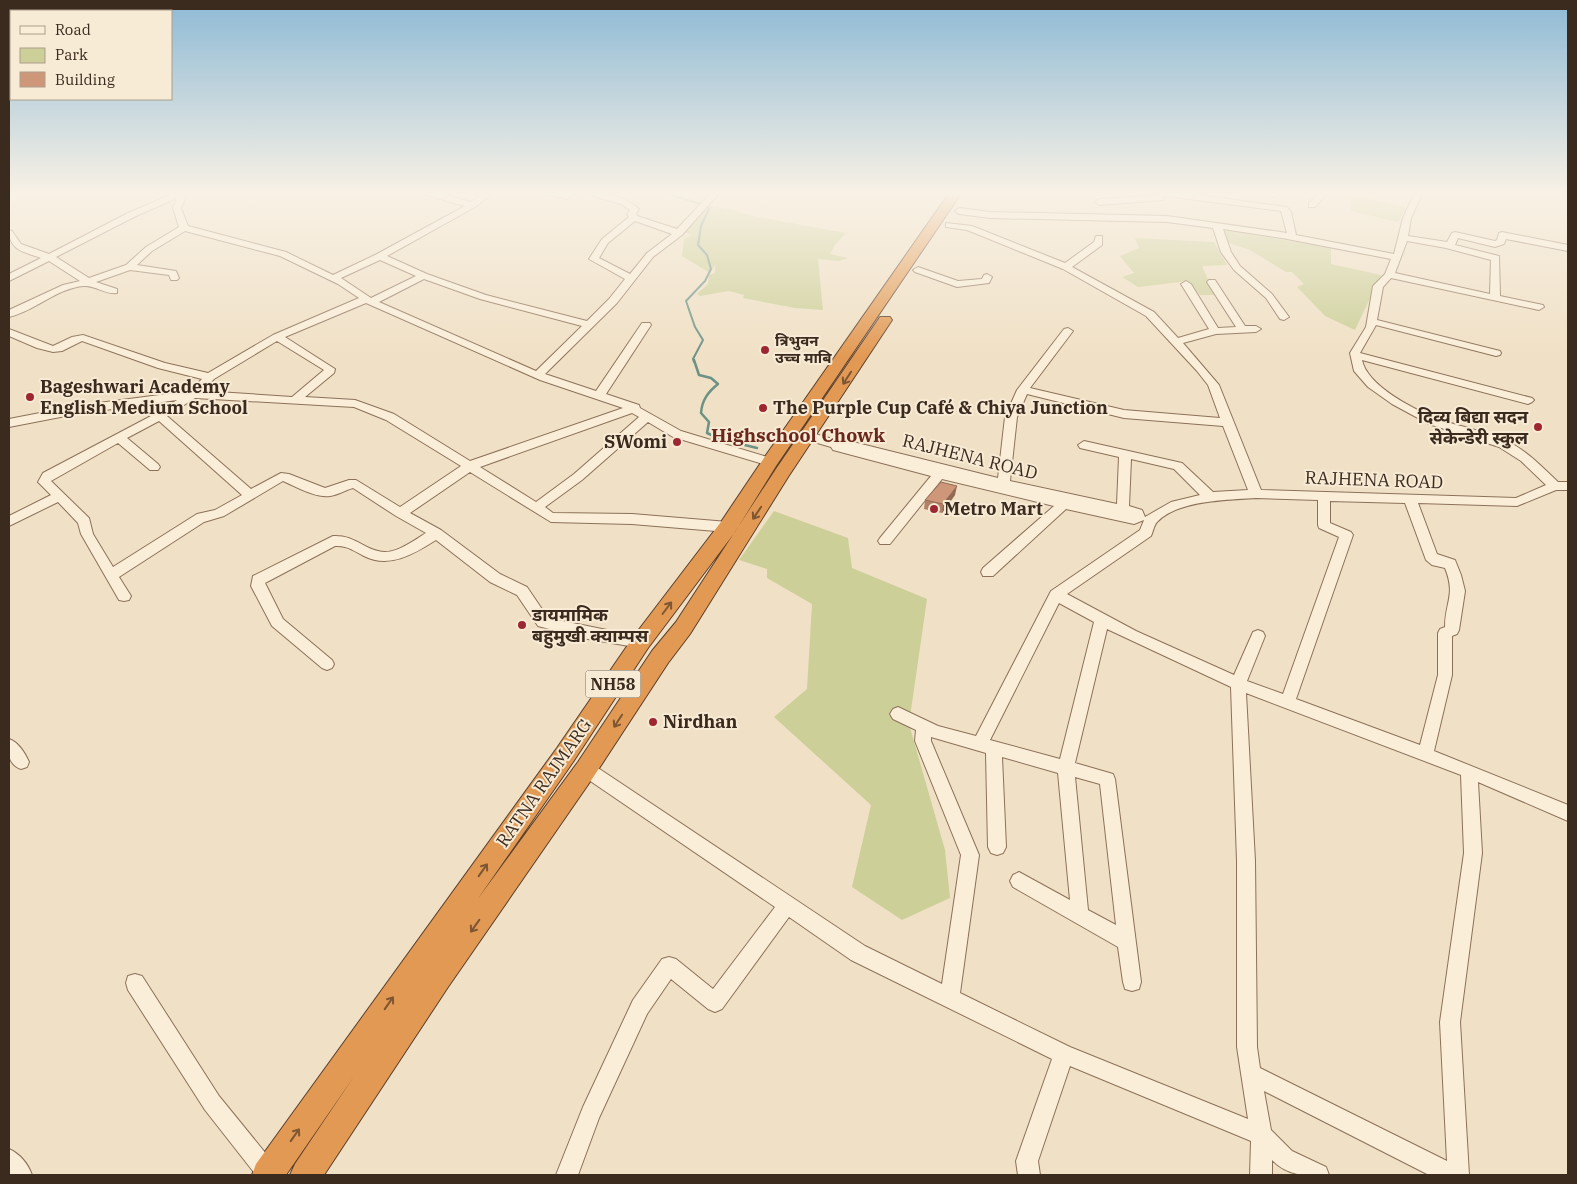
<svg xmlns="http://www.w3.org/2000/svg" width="1577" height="1184" font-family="'IBM Plex Serif','Noto Sans Devanagari',serif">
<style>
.green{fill:#cccf98}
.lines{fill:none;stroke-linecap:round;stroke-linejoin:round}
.stream-far1{stroke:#6c9286;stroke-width:2}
.stream{stroke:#6c9286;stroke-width:2.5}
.minor-casing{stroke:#8c715a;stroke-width:2}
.highway-casing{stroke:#593f2e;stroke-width:2}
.minor{fill:#faeed8;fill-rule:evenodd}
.highway{fill:#e29953;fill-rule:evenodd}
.wall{fill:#b28268}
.shaded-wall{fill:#916a55}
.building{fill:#cf9779;stroke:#916a55}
.oneway{stroke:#7e5633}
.poi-dot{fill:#9d2731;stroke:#f7ebd5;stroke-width:2}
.labels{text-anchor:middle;stroke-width:4;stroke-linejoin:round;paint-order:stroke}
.far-poi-label{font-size:15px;font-weight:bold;fill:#3b2a1e;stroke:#f7ebd5;text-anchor:start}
.shield{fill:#f7ebd5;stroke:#736455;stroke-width:1}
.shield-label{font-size:16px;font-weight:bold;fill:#3b2a1e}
.poi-label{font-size:18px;font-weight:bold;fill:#3b2a1e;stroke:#f7ebd5;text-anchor:start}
.street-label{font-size:18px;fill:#3b2a1e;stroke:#f7ebd5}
.neighbourhood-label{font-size:19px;font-weight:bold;fill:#6a271c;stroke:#f7ebd5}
</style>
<rect width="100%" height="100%" fill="#f0e0c5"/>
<path class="green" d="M1351 194 1406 208 1398 222 1351 211Z
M705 206 728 209 752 216 846 233 835 245 830 254 848 258 839 261 818 259 823 310 795 308 743 298 744 295 729 291 700 296 697 294 708 284 709 275 715 273V265L710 273 682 256 684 239 692 235 683 232Z
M1221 229 1331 248V264L1381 275 1355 330 1325 316 1297 287 1304 284 1292 272H1286L1250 250 1229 243Z
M1135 238 1214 242 1227 265 1202 266 1215 295H1200L1189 281 1138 287 1122 277 1134 273 1120 256 1139 248Z
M774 511 848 538 852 568 927 599 909 724 945 850 950 898 902 920 852 887 871 805 774 717 807 689 812 604 767 578V569L739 560Z"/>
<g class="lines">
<path class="stream-far1" d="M660 192 705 205 709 209 701 226 698 245 707 255 711 269 705 281 686 301 695 327 703 340 693 359 694 362"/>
<path class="stream" d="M694 360 699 375 711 378 718 384C708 392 702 400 701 413L709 422 707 433 720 439 757 448"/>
<g class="minor-casing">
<path id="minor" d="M9 192H14L9 195Z
M177 192H188L181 208 188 226 286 252 333 275 377 254 465 206 423 194 422 192H435L471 202 486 192H495L475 207 387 256 427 274 486 295 587 321 609 299 625 279 589 259 602 239 629 217 627 214 630 210 621 204 586 194 585 192C603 192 626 196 639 209L636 214 637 216 677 229 712 192H720L682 235 653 257 617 303 545 374 596 391 642 323H650L651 325 606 394 639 405 640 408 681 431 774 459 776 462 770 466 673 437 648 422 582 480 545 507 553 513 632 514 728 522 733 524 734 527 733 530 728 532 632 524 551 522 470 472 410 513 441 530 500 574 527 587 548 618 646 638 648 642 646 646 641 648 588 639 538 626 517 595 490 582 436 540C414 554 389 569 364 556 354 551 347 545 335 546L265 583 283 619 332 660 334 664 332 668 327 670 322 668 272 626 251 586 253 576 333 536C354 535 361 547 378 551 394 556 413 541 426 533L396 516 353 488C345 490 338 495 330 496 315 498 297 487 283 481L224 516 204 522 119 577 131 596 129 600 124 601 119 600 81 534 78 523 58 502 9 526V516L51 495 38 482 43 473 151 416 134 406 76 414 9 427V419L76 406 190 391 202 379 158 368 82 341 62 351 53 352 37 348 9 336V329L53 346 72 337 83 335 165 363 208 373 273 335 359 298 338 284 280 256 185 231 152 251 137 265 176 271 179 278 177 280H171L169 275 130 270 96 282 117 289V293C106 295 95 285 84 286 57 288 35 311 9 317V310L63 285 80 281 49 261 9 281V274L41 258C25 252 9 251 9 230L12 231 21 244 49 254 128 213ZM177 198 173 208 179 227 146 247 126 265 89 278 56 257 134 217ZM635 221 672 234 647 253 630 274 599 258 608 243ZM380 260 416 276 371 298 341 278ZM424 279 480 299 582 326 536 371 379 302ZM366 303 540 380 623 408 470 461 394 414 355 400 305 397 334 373 335 369 285 337ZM277 341 324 370 292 397 202 391 214 379ZM195 398 354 407 386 420 461 466 400 507 356 480H349L325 488 289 474 281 473 251 489 167 416ZM177 400 160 411 148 404ZM632 413 639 417 574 474 536 502 480 467ZM159 421 242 495 215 510 197 514 113 567 93 534 89 518 51 481 118 443 150 470H158L160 467 158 464 127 438Z
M543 192H579L567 199 544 194Z
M1154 192H1176L1287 207 1291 212 1296 235 1394 254 1403 218 1415 192H1423L1411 218 1408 236 1447 242 1452 233 1455 232 1495 241 1497 240 1499 233 1502 232 1568 245V251L1506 239 1504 244 1495 247 1458 238 1455 245 1499 256 1500 296 1543 305 1544 307 1539 310 1391 278 1383 287 1377 320 1500 351 1501 353 1500 355 1496 356 1376 325 1360 353 1532 398 1534 400 1532 402 1528 404 1362 360C1367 386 1415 410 1438 419 1460 427 1486 431 1507 441 1527 451 1542 467 1558 482H1568V490H1556L1517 506 1418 503 1437 554 1455 560 1461 575 1465 591 1459 630 1457 634 1452 636V675L1434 751 1568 805V821L1478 782 1482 853 1460 1022 1469 1175H1429L1264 1091 1271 1130 1292 1151 1326 1167 1329 1175C1306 1176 1289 1177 1272 1160V1175H1250L1251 1141 1070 1066 1038 1161 1040 1175H1018L1016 1161 1052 1059 851 960 789 917 722 1009 715 1012 708 1009 671 979 647 1014 599 1118 578 1175H556L583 1107 633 1000 662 959 669 957 676 959 713 989 775 907 580 774 578 769 580 764 586 762 592 764 865 946 942 984 961 855 915 741 916 730 893 719 890 714 893 709 898 707 938 726 976 736 1051 591 1140 530 1144 520 1134 524 1066 509 993 576H983L981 572 983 568 1054 506 942 479 890 544H880L878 541 880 538 931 476 833 450 831 447 804 439 802 436 804 433 808 432 833 439 837 438 998 478 1005 417 1017 390 1064 329 1068 328 1073 331 1030 388 1124 410 1220 418 1208 385 1197 371 1146 316 1063 269 967 230 946 227V223L972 226 1065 263 1094 242 1096 236H1102V245L1072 267 1154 312 1178 338 1209 329 1181 284 1186 281 1191 284 1218 328 1236 327 1207 282 1209 280H1215L1245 326H1256L1261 329 1256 332 1216 334 1183 343 1219 385 1261 490 1516 498 1546 485 1521 461 1499 447 1429 424 1392 404 1368 387 1354 371 1350 353 1366 327 1373 286 1385 274 1391 259 1282 238 1223 229 1231 252 1240 266 1272 294 1289 317 1284 320 1280 319 1266 298 1234 270 1221 252 1213 228 1167 222 990 218 959 214 955 211 959 208 990 212 1167 216 1287 233 1281 211 1158 195ZM1407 241 1446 248 1491 260 1490 294 1395 273ZM1027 394 1124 418 1223 426 1248 490 1213 492 1182 463 1084 441 1078 445 1080 448 1119 457 1117 504 1010 481 1017 417ZM1131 459 1174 469 1200 495 1171 502 1145 517 1142 510 1129 506ZM1256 498 1318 500V525L1319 528 1339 537 1283 694 1247 681 1265 636 1263 632 1258 630 1253 632 1234 675 1136 631 1067 594 1151 536C1153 532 1154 525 1157 522 1178 500 1227 500 1256 498ZM1330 501 1405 503 1426 560 1432 565 1445 568C1456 595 1445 602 1445 627L1440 629 1438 633V675L1420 745 1296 699 1353 535 1351 532 1330 523ZM1059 603 1094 622 1060 759 990 740ZM1107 629 1231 687 1237 861V1047L1248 1119 1070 1047 960 993 979 855 931 741V737L986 753 988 847 991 853 997 855 1003 853 1006 847 1002 757 1058 773 1070 900 1019 872 1013 875 1010 881 1013 887 1118 947 1123 982 1125 989 1132 991 1139 989 1141 982 1115 779 1113 774 1075 763ZM1246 693 1461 775 1464 853 1440 1022 1447 1161 1260 1068 1257 1047 1255 861ZM1075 777 1100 784 1116 925 1088 910Z
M1272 192H1281L1275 197 1272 196Z
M1320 192H1329L1315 207H1309V203Z
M1160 195 1163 196V200L1099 205 1095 202 1099 199Z
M918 267 958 281 982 279 984 275 987 274 992 277 989 283 957 287 915 272 913 270Z
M9 739C18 742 25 753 29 762L27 767 21 769C7 764 8 751 9 739Z
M135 974 142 976 219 1096 276 1166 278 1175H256L205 1110 128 990 126 983 128 976Z
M9 1149C20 1154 28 1164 32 1175H9Z"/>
</g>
<g class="highway-casing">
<path id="highway" d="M950 192H962L776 466 735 532 648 648 573 762 477 900 578 762 652 651 676 622 776 469 880 317H890L892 320 788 477 690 634 668 663 594 776 448 987 324 1175H290L295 1164 355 1075 286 1175H252L256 1164 557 748 634 636 721 522 764 458Z"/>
</g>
<use href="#minor" class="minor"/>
<use href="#highway" class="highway"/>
</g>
<path class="wall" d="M955 495 942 513 924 509 925 500Z"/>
<path class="shaded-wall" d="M957 486 955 495 942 513 943 504Z"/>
<path class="building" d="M941 482 957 486 943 504 925 500Z"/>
<defs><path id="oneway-shaft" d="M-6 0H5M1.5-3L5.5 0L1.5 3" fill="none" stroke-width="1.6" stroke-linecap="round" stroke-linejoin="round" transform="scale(1.25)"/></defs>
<g class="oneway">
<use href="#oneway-shaft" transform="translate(847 378) rotate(123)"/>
<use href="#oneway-shaft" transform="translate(757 513) rotate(124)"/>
<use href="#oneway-shaft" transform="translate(667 608) rotate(-53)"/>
<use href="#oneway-shaft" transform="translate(618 721) rotate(123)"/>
<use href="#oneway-shaft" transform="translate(483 870) rotate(-55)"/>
<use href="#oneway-shaft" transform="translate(475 926) rotate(125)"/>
<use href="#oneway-shaft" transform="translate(389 1003) rotate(-55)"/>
<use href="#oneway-shaft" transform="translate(295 1135) rotate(-55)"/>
</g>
<linearGradient id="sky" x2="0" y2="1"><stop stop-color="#8ebad5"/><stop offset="0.54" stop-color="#f8f1e5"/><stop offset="1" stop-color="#f8f1e5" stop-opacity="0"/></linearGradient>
<rect width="1577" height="358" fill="url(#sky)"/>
<g class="poi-dot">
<circle cx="765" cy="350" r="5"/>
<circle cx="30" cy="397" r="5"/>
<circle cx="763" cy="408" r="5"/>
<circle cx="1538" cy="427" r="5"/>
<circle cx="677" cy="442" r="5"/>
<circle cx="934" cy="509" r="5"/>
<circle cx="522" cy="625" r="5"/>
<circle cx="653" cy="722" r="5"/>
</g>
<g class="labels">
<g class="far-poi-label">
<text x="775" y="346">त्रिभुवन<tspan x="775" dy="17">उच्च माबि</tspan></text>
</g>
<rect class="shield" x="585.5" y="670.5" width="55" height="27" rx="4"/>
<g class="shield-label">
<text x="613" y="690">NH58</text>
</g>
<g class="poi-label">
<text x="40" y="393">Bageshwari Academy<tspan x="40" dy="21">English Medium School</tspan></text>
<text x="773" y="414">The Purple Cup Café &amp; Chiya Junction</text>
<text x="1528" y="423" text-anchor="end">दिव्य बिद्या सदन<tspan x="1528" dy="21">सेकेन्डेरी स्कुल</tspan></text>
<text x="667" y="448" text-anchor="end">SWomi</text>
<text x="944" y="515">Metro Mart</text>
<text x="532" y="621">डायमामिक<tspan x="532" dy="21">बहुमुखी क्याम्पस</tspan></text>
<text x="663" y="728">Nirdhan</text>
</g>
<g class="street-label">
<text transform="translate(970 457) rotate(14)" y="6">RAJHENA ROAD</text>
<text transform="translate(1374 480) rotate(2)" y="6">RAJHENA ROAD</text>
<text transform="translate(544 783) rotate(-55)" y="6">RATNA RAJMARG</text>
</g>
<g class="neighbourhood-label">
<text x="798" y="442">Highschool Chowk</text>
</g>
</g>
<rect width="1577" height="1184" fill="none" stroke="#3b2a1e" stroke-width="20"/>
<rect x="10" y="10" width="162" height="90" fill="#f7ebd5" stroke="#ac9e8c"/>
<rect x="20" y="26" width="25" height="8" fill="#faeed8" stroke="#ac9e8c"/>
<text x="55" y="35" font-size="15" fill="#3b2a1e">Road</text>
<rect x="20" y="48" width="25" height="15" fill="#cccf98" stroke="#ac9e8c"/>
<text x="55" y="60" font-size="15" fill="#3b2a1e">Park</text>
<rect x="20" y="72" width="25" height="15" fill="#cf9779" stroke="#ac9e8c"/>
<text x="55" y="85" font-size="15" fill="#3b2a1e">Building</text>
</svg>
